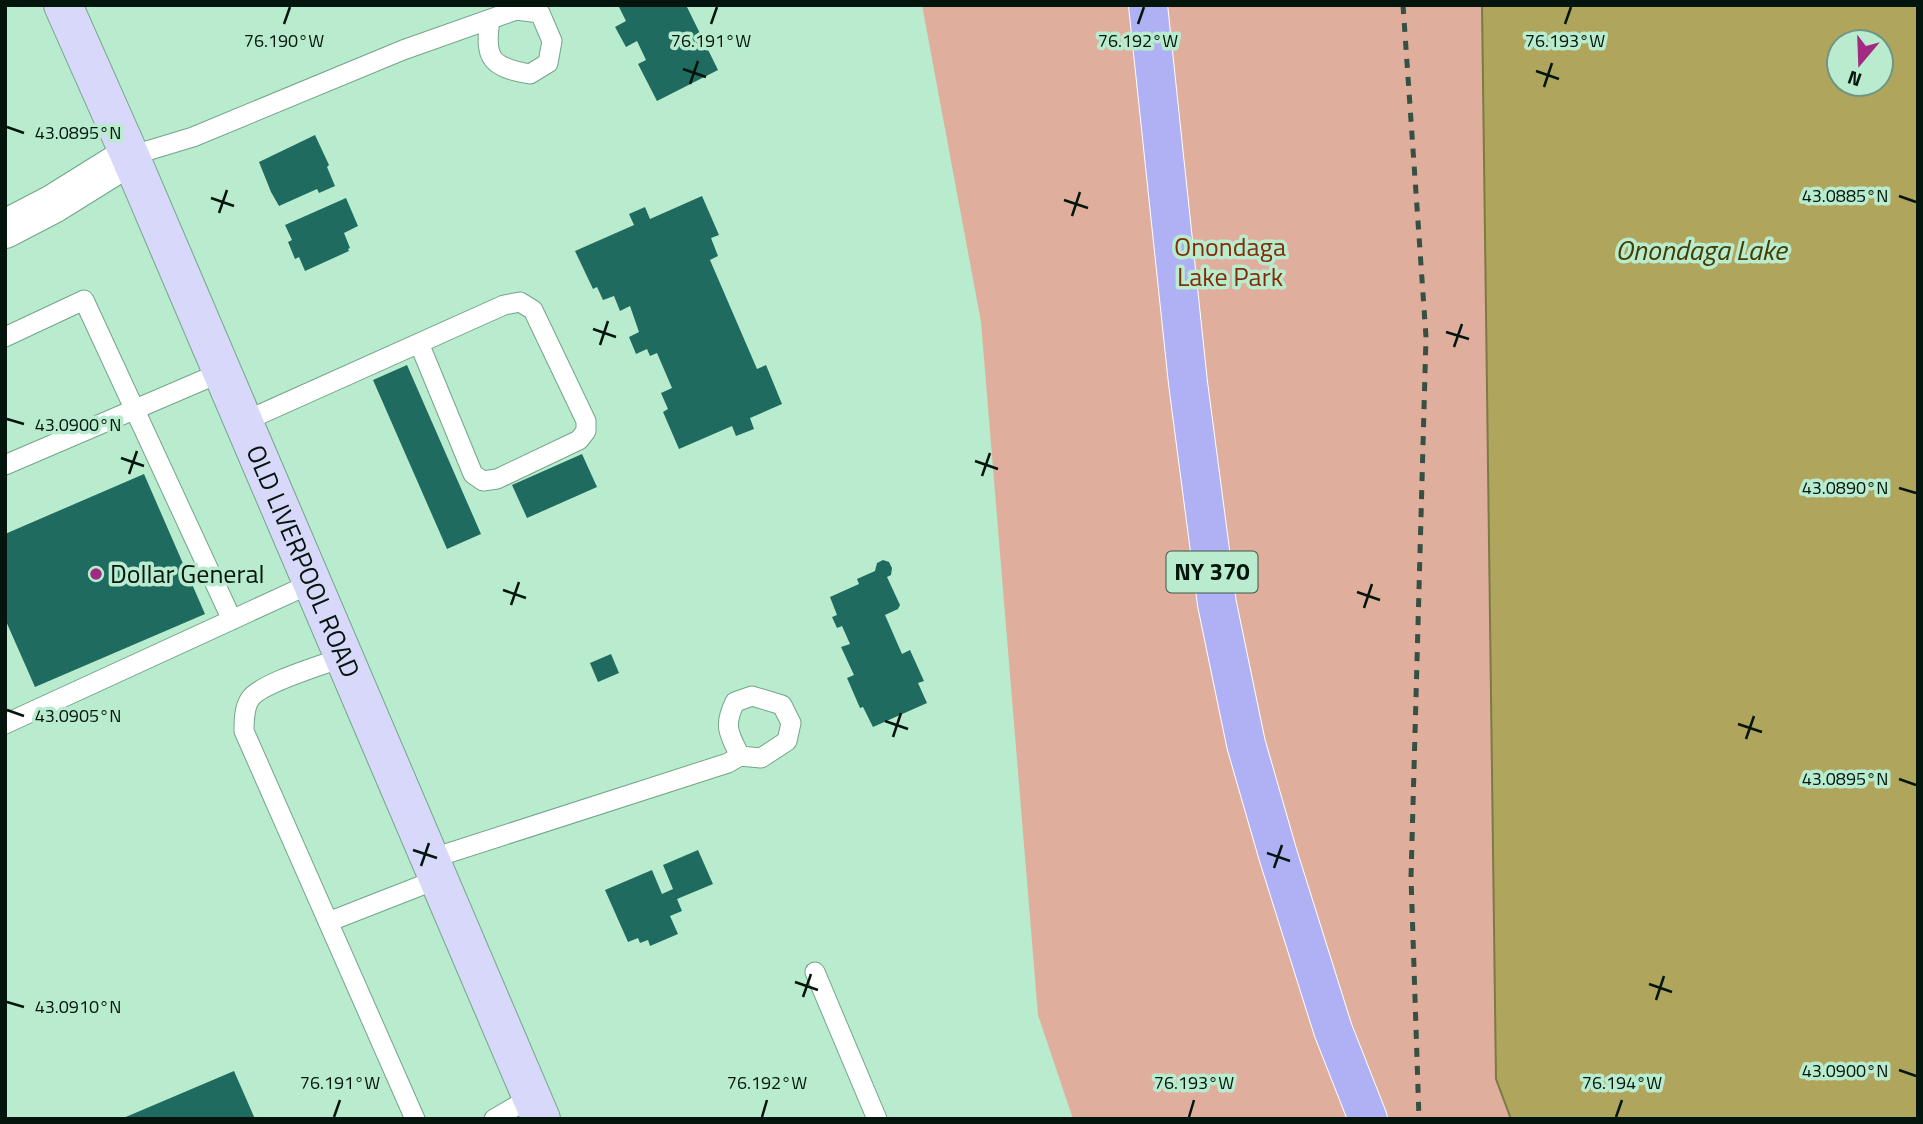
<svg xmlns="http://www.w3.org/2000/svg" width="1923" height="1124" font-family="'Titillium Web',sans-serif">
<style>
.green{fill:#dfae9d}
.water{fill:#b0a55d;stroke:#7c7a45;stroke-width:2;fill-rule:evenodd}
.building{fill:#1f6b5f}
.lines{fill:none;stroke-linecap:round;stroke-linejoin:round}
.lane-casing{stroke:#73a489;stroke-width:21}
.street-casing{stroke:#73a489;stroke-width:40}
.secondary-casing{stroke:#73a489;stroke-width:40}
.primary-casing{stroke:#fff;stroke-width:40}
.lane{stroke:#fff;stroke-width:19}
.street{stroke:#fff;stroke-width:38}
.secondary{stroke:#d8d8fa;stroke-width:38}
.primary{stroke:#b0b1f4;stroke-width:38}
.rail{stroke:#365143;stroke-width:5;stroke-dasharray:9 9;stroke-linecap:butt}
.ticks{fill:none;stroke:#03150c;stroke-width:2.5}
.poi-dot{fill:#a22a82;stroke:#b9eccf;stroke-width:2.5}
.labels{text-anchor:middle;stroke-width:7;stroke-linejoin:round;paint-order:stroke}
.shield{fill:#b9eccf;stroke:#3a5646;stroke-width:2}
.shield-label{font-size:24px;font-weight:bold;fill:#03150c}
.park-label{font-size:26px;fill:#812e08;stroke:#b9eccf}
.street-label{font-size:26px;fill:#03150c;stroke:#b9eccf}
.poi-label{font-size:26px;fill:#03150c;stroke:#b9eccf;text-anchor:start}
.water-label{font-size:28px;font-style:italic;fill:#463d00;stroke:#b9eccf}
.ticks-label{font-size:18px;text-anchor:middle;fill:#03150c;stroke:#b9eccf;stroke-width:7;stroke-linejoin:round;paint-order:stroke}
</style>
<rect width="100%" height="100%" fill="#b9eccf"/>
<path class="green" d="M922 5H1482L1496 1079 1511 1119H1073L1038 1015 981 322Z"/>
<path class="water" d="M1482 5H1918V1119H1511L1496 1079ZM1839 42H1881V84H1839Z"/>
<path class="building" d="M618 5H686L718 70 657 101 638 64 646 60 637 41 626 47 615 27 626 21Z
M315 135 329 165 327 167 335 186 319 193 317 189 279 206 271 192 259 162Z
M702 196 719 235 711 238 718 256 710 260 757 369 766 365 782 404 750 418 754 429 736 436 732 426 679 449 663 412 668 409 661 393 672 388 657 353 650 356 647 349 636 354 629 337 639 332 630 306 620 311 614 296 603 300 597 287 593 289 575 251 634 225 629 214 645 207 650 219Z
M346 198 358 226 344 233 350 248 348 249 349 251 305 271 299 257 295 259 288 242 292 240 285 225Z
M407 365 481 534 447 549 373 380Z
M582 454 597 487 527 518 512 485Z
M144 474 205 614 35 687 5 619V534Z
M883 560 889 562 892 568 891 575 887 577 900 605 898 609 885 615 902 654 910 650 924 681 918 683 927 703 873 727 863 707 860 708 847 678 854 675 841 647 850 644 842 626 837 628 832 617 837 615 830 597 859 584 857 579 875 571 877 563Z
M611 654 619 673 598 682 590 663Z
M698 850 713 884 677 899 682 911 670 916 678 934 650 946 648 940 640 943 638 938 628 942 605 890 652 870 662 894 673 889 663 865Z
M234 1071 255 1119H121Z"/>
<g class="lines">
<g class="lane-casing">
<path id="lane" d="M130 156 193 137 403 50 516 10 540 13 552 41 548 63 530 74C491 67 484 59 490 20
M5 337 84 300 232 620
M243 422 504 305 520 302 533 310 586 421V431L579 440 497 479 483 481 473 474 419 343
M5 465 222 372
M344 657C323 665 260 683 250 699 244 708 244 721 244 731L415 1119
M5 724 312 583
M430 859 728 763 740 756 761 758 787 741 791 723 782 705 752 696 735 702C723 726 729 734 740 756
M328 922 438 879
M815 972 877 1119
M494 1119 532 1097"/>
</g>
<g class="street-casing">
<path id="street" d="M5 229 53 204 130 156"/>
</g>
<g class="secondary-casing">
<g id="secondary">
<path id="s1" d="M63 5 130 156 541 1119"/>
</g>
</g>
<g class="primary-casing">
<path id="primary" d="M1148 5 1188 383 1217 604 1246 744 1278 855 1333 1030 1368 1119"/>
</g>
<use href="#lane" class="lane"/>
<use href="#street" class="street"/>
<use href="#secondary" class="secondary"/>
<use href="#primary" class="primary"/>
<path class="rail" d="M1403 5 1426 337 1411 877 1419 1119"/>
</g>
<path class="ticks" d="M284 24 290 7M711 24 717 7M1138 24 1144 7M1565 24 1571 7M683 69 706 77M1536 71 1559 79M690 84 698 61M1544 87 1552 63M7 127 24 133M1899 196 1916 202M211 198 234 206M1064 200 1088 208M219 213 227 190M1072 216 1080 192M593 329 616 337M1446 332 1469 339M600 345 608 321M1454 347 1462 324M7 419 24 424M121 458 144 466M975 461 998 469M129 474 137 451M982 476 990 453M1899 488 1916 493M503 590 526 598M1357 592 1380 600M511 605 519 582M1364 608 1372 584M7 710 24 716M885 721 908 729M1738 724 1762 732M893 737 901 713M1746 739 1754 716M1899 779 1916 785M413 850 437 858M1267 853 1290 861M421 866 429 843M1274 868 1282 845M795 982 818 990M1649 984 1672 992M803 997 811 974M1656 1000 1664 976M7 1002 24 1007M1899 1070 1916 1076M334 1117 340 1100M762 1117 767 1100M1189 1117 1194 1100M1616 1117 1622 1100"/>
<circle class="poi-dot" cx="96" cy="574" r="7"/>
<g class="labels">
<rect class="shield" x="1166.5" y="551.5" width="91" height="41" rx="5"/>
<g class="shield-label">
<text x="1212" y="580">NY 370</text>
</g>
<g class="park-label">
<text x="1230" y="256">Onondaga<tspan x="1230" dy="30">Lake Park</tspan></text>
</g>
<g class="street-label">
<text dy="9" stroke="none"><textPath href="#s1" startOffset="606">OLD LIVERPOOL ROAD</textPath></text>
</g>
<g class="poi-label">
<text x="110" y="583">Dollar General</text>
</g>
<g class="water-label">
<text x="1701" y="260">Onondaga Lake</text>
</g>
</g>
<g class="ticks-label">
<text x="284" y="47">76.190°W</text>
<text x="711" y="47">76.191°W</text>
<text x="1138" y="47">76.192°W</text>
<text x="1565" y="47">76.193°W</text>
<text x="78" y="139">43.0895°N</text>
<text x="1845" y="202">43.0885°N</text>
<text x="78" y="431">43.0900°N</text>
<text x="1845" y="494">43.0890°N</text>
<text x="78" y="722">43.0905°N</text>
<text x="1845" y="785">43.0895°N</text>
<text x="78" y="1013">43.0910°N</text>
<text x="1845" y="1077">43.0900°N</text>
<text x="340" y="1089">76.191°W</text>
<text x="767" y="1089">76.192°W</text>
<text x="1194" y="1089">76.193°W</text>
<text x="1622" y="1089">76.194°W</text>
</g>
<rect width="1923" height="1124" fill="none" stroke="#03150c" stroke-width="14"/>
<g transform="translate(1860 63) rotate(199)"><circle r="33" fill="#b9eccf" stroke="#709681" stroke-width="2"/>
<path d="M0-5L12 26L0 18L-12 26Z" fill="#a22a82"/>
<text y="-10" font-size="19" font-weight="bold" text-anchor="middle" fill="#03150c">N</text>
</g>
</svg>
